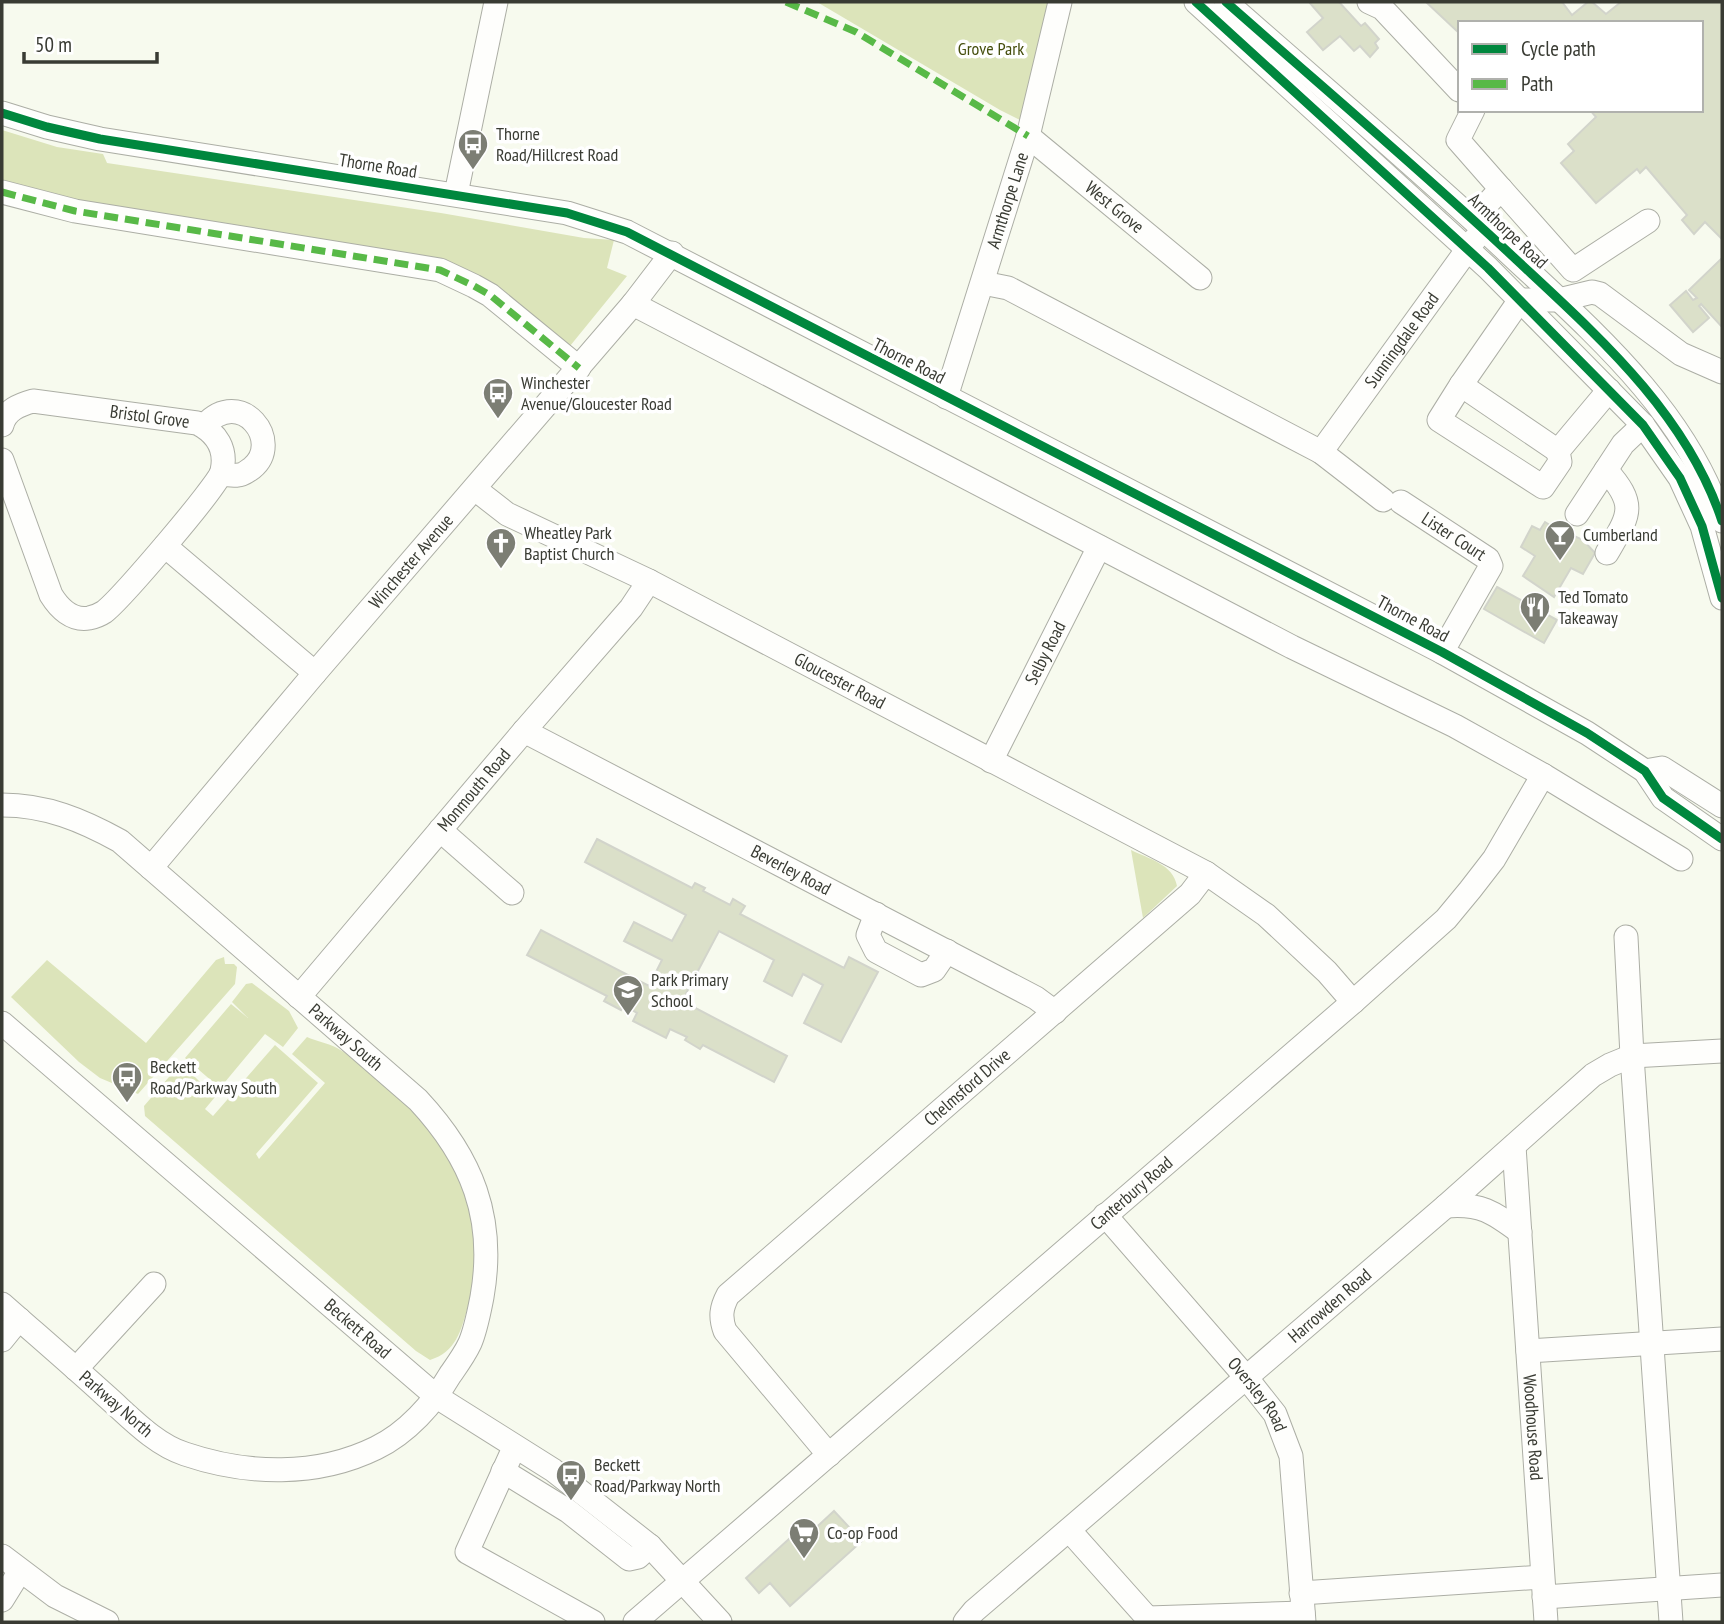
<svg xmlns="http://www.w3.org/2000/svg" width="1724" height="1624" font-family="'PT Sans Narrow',sans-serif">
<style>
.green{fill:#dce4ba}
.building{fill:#dbe0c9;stroke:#d2d4cb;stroke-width:2}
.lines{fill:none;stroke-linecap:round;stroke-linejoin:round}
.minor-casing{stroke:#acaea5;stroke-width:25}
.minor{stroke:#fefefc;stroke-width:23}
.quiet{stroke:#58b947;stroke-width:7;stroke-dasharray:14 7;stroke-linecap:butt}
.cycleway-casing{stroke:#fff;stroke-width:13}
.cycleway{stroke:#00873e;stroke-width:9}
.labels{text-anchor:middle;stroke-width:7;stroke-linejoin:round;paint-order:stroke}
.park-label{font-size:18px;fill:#454e0d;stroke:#fff}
.poi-label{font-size:18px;fill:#393b33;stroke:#fff;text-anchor:start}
.street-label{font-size:18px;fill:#393b33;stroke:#fff}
</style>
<rect width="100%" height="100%" fill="#f7faee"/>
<path class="green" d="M817 2H1050L1022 121 1000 110Z
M2 130 57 147 103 154 107 163 441 213 584 238 614 240 607 268 627 276 570 346C523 311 476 271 419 255L104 208 2 182Z
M1131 850C1149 859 1173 864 1177 886L1143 918Z
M224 957 225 964H234L237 967 235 984 138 1094 100 1078 79 1062 11 997 47 960 146 1043 216 960Z
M252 983 289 1011 298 1028 283 1047 265 1034 220 1088 185 1058 231 1004 248 1018 232 1002 246 984Z
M307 1037C316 1041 328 1043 337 1048 353 1056 368 1074 383 1085 406 1105 429 1125 446 1151 474 1196 483 1255 468 1306 461 1331 456 1352 430 1360L416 1351 145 1116 144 1106 181 1063 215 1097 205 1109 213 1116 275 1045 318 1083 256 1154 259 1159 325 1083 292 1054Z"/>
<path class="building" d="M1309 2H1339L1361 26 1365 23 1379 39 1375 43 1378 48 1370 57 1360 46 1354 51 1340 36 1323 50 1307 32 1323 18Z
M1426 2H1562L1572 15 1588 2H1592L1606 14 1621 2H1722V239L1705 222 1694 234 1682 220 1687 215 1646 167 1640 173 1637 169 1596 203 1561 163 1574 151 1568 144 1596 117 1590 110H1701V23H1460V34Z
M1722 258V327L1701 304 1699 306 1709 318 1693 332 1670 305 1686 291 1693 300 1697 298 1689 290Z
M1545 522 1566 535 1570 534 1583 540 1595 553 1583 574 1571 568 1554 597 1523 576 1535 556 1521 547 1532 526 1540 530Z
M1497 587 1557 620 1544 643 1484 609Z
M597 839 692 888 695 883 705 888 703 891 730 905 733 899 745 906 740 914 844 968 849 957 878 972 841 1042 804 1023 823 985 803 974 792 996 764 981 774 960 719 931 682 1001 787 1056 774 1082 703 1045 700 1049 685 1040 687 1037 670 1029 666 1038 633 1021 637 1013 623 1005 621 1010 604 1001 607 996 527 955 541 930 649 986 662 960 624 941 634 922 672 941 686 915 585 862Z
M834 1511 862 1541 790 1606 770 1583 759 1593 746 1578 800 1529 807 1536Z"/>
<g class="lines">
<g class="minor-casing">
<g id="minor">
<path d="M1196 2 1488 268 1643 425 1680 478 1702 526 1722 598"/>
<path d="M1226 2C1320 85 1416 166 1507 251 1591 330 1685 409 1722 521"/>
<path d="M1369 2 1382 8 1459 90"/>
<path d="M1473 110 1458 140 1501 189"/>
<path d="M2 113 47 127 100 139 567 213 627 232 1442 652 1587 733 1645 771 1663 798 1722 839"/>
<path id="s1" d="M1028 136 1200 278"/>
<path d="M2 192 75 211 440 270 474 286 490 295 579 368"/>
<path d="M456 194 496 2"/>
<path d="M1473 219 1501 189 1573 270 1648 221"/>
<path d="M983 283 1008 288 1321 452 1383 500"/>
<path d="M633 304 1292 647 1455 726 1543 775 1681 859"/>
<path d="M1461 385 1558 451"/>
<path d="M1609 390 1558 451 1560 462 1543 487 1439 420 1461 385 1520 300H1559L1592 292 1600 294 1681 354 1722 372"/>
<path id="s2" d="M946 397 1028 136 1060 2"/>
<path id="s3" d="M2 425C6 410 19 405 33 401L197 423C217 433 227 449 222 471 219 485 120 600 104 612 101 614 94 617 89 618 72 621 59 608 51 595L2 460"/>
<path d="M204 426C241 385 284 442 252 468 248 471 243 475 238 475 233 476 227 475 221 474"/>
<path id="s4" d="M1321 452 1475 239"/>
<path d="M1606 470C1638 506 1629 515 1607 553"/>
<path id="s5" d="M475 489 507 514 649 581 1206 873"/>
<path id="s6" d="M1401 502 1488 559 1491 566 1442 652"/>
<path d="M1577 514 1623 444 1643 425"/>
<path d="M165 546 315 673"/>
<path id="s7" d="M524 731 1036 998 1055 1012"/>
<path id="s8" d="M991 761 1099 547"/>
<path d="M1645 771 1662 768 1722 806"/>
<path id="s9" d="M2 805C46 805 82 820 120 841L418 1100C472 1158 496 1218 482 1297 479 1312 476 1329 470 1343 465 1354 457 1365 450 1375 433 1404 407 1433 376 1448 317 1477 247 1475 185 1454 154 1444 129 1416 105 1395 71 1364 36 1334 2 1304"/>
<path d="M440 830 512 893"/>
<path id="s10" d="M151 868 315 673 633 304 672 253"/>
<path d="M876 914 868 935 876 951 921 975 934 970 947 951"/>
<path d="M1626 937 1632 1056 1671 1622"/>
<path id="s11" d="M299 997 524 731 631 608 649 581"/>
<path id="s12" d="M2 1023 437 1397 553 1470 650 1546 720 1622"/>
<path id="s13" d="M1514 1146 1546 1622"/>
<path d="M1446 1206C1481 1203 1493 1212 1520 1232"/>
<path id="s14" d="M1105 1215 1245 1376 1275 1414 1291 1456 1304 1622"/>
<path d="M2 1340 19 1319"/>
<path d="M1528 1351 1722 1339"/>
<path d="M76 1369 154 1284"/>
<path d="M514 1448 467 1552 593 1622"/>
<path id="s15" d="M829 1455 725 1331C720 1317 721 1308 728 1295L1190 894 1206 873 1266 915 1327 972 1353 1002"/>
<path d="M503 1471 568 1511 629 1559 638 1557 650 1546"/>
<path d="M1069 1530 1151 1622"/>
<path d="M2 1556 55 1596 107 1622"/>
<path d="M1301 1593 1542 1577"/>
<path d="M1544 1597 1722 1585"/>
<path d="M2 1600 20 1571"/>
<path d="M1148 1618 1303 1613"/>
<path id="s16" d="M635 1622 1353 1002 1446 919 1470 890 1494 859 1543 775"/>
<path id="s17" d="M965 1622 974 1611 1446 1206 1593 1075 1610 1065 1632 1056 1722 1051"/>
</g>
</g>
<use href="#minor" class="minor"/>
<path class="quiet" d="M786 2 856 32 1028 136
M2 192 75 211 440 270 474 286 490 295 579 368"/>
<g class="cycleway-casing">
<path id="cycleway" d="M1196 2 1488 268 1643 425 1680 478 1702 526 1722 598
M1226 2C1320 85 1416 166 1507 251 1591 330 1685 409 1722 521
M2 113 47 127 100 139 567 213 627 232 1442 652 1587 733 1645 771 1663 798 1722 839"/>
</g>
<use href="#cycleway" class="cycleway"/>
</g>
<defs>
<g id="bus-pin" transform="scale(1.575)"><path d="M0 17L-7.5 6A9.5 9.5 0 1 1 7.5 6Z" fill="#7c7e74" stroke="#fff"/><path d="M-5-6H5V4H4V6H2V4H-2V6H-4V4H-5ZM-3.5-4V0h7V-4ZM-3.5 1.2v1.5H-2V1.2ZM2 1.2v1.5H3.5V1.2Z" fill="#fff"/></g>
<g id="bar-pin" transform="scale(1.575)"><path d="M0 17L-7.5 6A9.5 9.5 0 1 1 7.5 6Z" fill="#7c7e74" stroke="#fff"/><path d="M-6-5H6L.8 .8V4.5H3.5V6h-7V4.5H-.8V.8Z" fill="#fff"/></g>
<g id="church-pin" transform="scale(1.575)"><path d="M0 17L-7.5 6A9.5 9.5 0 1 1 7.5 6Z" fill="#7c7e74" stroke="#fff"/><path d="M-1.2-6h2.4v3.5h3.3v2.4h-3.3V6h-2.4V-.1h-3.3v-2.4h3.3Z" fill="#fff"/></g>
<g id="restaurant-pin" transform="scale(1.575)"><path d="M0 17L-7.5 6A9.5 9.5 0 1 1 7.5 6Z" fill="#7c7e74" stroke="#fff"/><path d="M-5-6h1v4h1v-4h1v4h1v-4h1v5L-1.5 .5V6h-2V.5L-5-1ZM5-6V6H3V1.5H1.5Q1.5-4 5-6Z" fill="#fff"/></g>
<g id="school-pin" transform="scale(1.575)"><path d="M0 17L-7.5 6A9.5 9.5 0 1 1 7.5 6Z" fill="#7c7e74" stroke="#fff"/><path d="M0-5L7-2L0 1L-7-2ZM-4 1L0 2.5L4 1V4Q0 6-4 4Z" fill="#fff"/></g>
<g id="supermarket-pin" transform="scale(1.575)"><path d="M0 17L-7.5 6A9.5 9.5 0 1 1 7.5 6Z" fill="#7c7e74" stroke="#fff"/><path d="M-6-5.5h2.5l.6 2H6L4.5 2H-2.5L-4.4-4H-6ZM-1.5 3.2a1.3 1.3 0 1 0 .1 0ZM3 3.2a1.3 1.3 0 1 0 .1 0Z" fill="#fff"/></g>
</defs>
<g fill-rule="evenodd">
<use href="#bus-pin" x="473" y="144"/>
<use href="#bus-pin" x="498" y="393"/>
<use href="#bar-pin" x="1560" y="535"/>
<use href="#church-pin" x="501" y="543"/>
<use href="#restaurant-pin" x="1535" y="607"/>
<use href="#school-pin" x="628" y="990"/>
<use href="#bus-pin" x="127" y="1077"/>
<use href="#bus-pin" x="571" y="1475"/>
<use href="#supermarket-pin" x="804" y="1533"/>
</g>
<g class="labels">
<g class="park-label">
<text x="991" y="55">Grove Park</text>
</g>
<g class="poi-label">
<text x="496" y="140">Thorne<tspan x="496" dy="21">Road/Hillcrest Road</tspan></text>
<text x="521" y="389">Winchester<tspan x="521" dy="21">Avenue/Gloucester Road</tspan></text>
<text x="524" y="539">Wheatley Park<tspan x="524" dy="21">Baptist Church</tspan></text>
<text x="1583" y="541">Cumberland</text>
<text x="1558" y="603">Ted Tomato<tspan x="1558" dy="21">Takeaway</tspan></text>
<text x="651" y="986">Park Primary<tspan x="651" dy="21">School</tspan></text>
<text x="150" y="1073">Beckett<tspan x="150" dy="21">Road/Parkway South</tspan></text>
<text x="594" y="1471">Beckett<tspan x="594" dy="21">Road/Parkway North</tspan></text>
<text x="827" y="1539">Co-op Food</text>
</g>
<g class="street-label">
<text transform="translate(378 166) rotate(9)" y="6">Thorne Road</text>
<text dy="6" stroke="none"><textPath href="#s2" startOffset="206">Armthorpe Lane</textPath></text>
<text dy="6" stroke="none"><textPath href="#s1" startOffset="112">West Grove</textPath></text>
<text transform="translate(1508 231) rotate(43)" y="6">Armthorpe Road</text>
<text dy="6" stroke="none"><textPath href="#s4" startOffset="138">Sunningdale Road</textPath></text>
<text transform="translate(909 361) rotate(27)" y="6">Thorne Road</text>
<text dy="6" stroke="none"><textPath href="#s3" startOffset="159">Bristol Grove</textPath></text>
<text dy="6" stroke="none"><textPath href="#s6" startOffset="63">Lister Court</textPath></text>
<text dy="6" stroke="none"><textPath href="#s10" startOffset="402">Winchester Avenue</textPath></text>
<text transform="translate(1413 619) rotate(28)" y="6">Thorne Road</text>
<text dy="6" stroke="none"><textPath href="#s8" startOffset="121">Selby Road</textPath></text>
<text dy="6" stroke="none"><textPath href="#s5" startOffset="413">Gloucester Road</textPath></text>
<text dy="6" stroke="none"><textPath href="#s11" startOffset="271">Monmouth Road</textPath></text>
<text dy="6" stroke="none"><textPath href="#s7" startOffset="301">Beverley Road</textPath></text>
<text dy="6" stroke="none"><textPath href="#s9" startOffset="424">Parkway South</textPath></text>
<text dy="6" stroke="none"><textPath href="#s15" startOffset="516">Chelmsford Drive</textPath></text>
<text dy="6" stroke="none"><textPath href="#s16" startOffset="656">Canterbury Road</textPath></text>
<text dy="6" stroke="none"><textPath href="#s17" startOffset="483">Harrowden Road</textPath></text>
<text dy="6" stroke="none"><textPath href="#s12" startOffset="469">Beckett Road</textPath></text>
<text dy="6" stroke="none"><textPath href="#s14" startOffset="236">Oversley Road</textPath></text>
<text transform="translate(116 1404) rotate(41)" y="6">Parkway North</text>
<text dy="6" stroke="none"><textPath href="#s13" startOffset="282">Woodhouse Road</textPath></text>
</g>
</g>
<rect width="1724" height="1624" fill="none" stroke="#393b33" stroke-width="7"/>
<rect x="1458" y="21" width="245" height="91" fill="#ffffff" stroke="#b0b1ad" stroke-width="2"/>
<rect x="1472" y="44" width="35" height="10" fill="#00873e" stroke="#b0b1ad" stroke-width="2"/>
<text x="1521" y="56" font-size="21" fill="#393b33">Cycle path</text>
<rect x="1472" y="79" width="35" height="10" fill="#58b947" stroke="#b0b1ad" stroke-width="2"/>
<text x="1521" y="91" font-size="21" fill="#393b33">Path</text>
<path d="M24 52v10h133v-10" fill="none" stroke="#393b33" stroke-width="3.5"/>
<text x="35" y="52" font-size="21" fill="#393b33" stroke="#ffffff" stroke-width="5" paint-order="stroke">50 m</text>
</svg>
